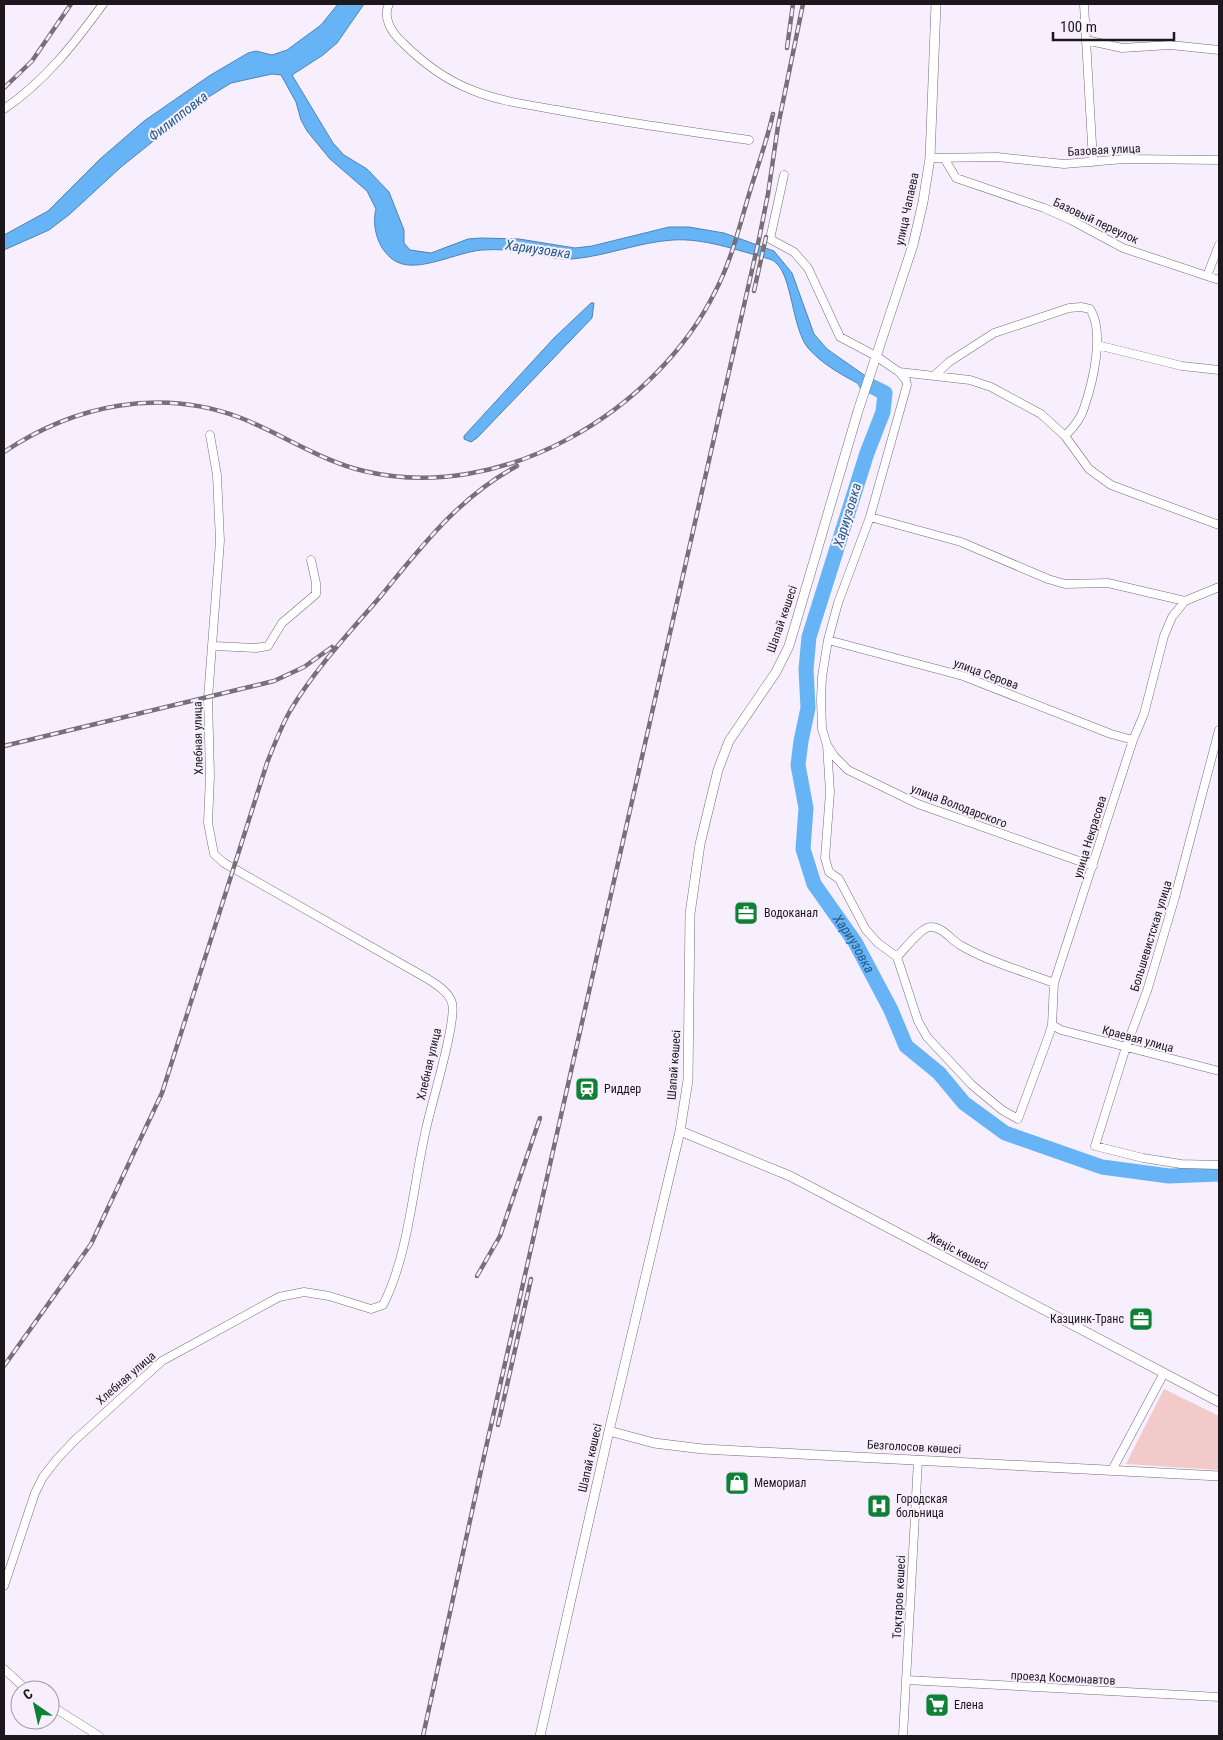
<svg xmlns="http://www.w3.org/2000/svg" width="1223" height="1740" font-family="'Roboto Condensed',sans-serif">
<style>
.park{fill:#f3caca}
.water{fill:#66b3f6;stroke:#5084b5}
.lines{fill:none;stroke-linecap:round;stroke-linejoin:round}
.river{stroke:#66b3f6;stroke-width:15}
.minor-casing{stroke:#756c7b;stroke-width:9}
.tertiary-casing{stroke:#756c7b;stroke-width:10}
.minor{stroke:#fff;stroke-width:8}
.tertiary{stroke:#fff;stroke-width:9}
.rail-casing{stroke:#767079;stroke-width:4.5}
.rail{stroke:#f7effd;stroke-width:2.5;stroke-dasharray:8;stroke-linecap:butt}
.labels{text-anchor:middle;stroke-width:4;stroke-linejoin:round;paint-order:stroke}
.street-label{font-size:12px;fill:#1c181e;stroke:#f7effd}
.poi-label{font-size:12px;fill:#1c181e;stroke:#f7effd;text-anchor:start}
.water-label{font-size:14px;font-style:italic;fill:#245b87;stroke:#f7effd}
</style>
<rect width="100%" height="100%" fill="#f7effd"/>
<path class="park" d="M1164 1389 1219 1416V1470L1126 1464Z"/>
<path class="water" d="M338 4H364L337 43 323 55 292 75 333 143 344 155 367 169 389 192 404 230V243L410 250 431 253 468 239 481 238 519 239 575 248 592 246 669 227H689L724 233 774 251 792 273 814 334 827 349 884 389 881 396C857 382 827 370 808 348 792 328 792 276 776 263 774 260 769 259 766 258 736 250 704 238 673 240 639 242 607 256 572 259 557 260 543 255 527 252 513 250 497 249 482 250 457 252 419 273 397 262 379 253 371 227 376 209L367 191 330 159 307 131 301 120 296 102 281 75 272 74 231 83 207 98 121 167 70 214 49 230 4 250V235L48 211 100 159 144 121 209 76 248 53 256 51 272 55 287 50 321 25Z
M591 303H594L592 318 477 438 471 442 464 439V436L554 338Z"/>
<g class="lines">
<path class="river" id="s1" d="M865 383 885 393 883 412 867 453 809 637 806 669 808 708 801 741 798 765 806 808 803 849 814 884 855 942 891 1010 906 1046 939 1073 964 1103 1005 1133 1102 1167 1169 1176 1219 1174"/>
<g class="minor-casing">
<path id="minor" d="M389 4C382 18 392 33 403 43 423 63 446 80 472 90 498 101 529 105 557 110 621 122 685 131 749 140
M1084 4 1093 162
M1086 40 1122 48 1170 45 1219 50
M4 109C45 81 74 44 103 4
M930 158 997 157 1064 164 1124 159 1219 160
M944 158 956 178 1044 208 1071 220 1123 248 1219 280
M784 175 770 239 794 252 808 268 840 337 876 356 899 372 906 380 907 385 870 517 838 603 828 640 822 677 821 699 822 729 827 745 834 756 848 770 918 804 1093 866
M1207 276 1219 245
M1097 345 1182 366 1219 370
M899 372 970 380 991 387 1041 414 1065 436 1089 469 1111 485 1219 525
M935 375 949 362 994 333 1069 308 1081 307 1090 309C1105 332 1093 382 1084 408 1081 419 1073 428 1065 436
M870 517 961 542 1048 579 1065 584 1108 583 1185 601
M828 640 963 676 1111 734 1133 740
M214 646 256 648 268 646 282 623 316 594V583L311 560
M1219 730 1175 897 1147 991 1126 1047 1095 1146 1143 1158 1181 1164 1219 1165
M827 745 830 792 825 858 829 872 839 879 866 930 878 943 897 957 918 1021 927 1037 972 1085 1002 1110 1018 1119 1049 1035 1052 1025 1054 983 1133 740 1144 714 1164 636 1172 617 1185 601 1219 587
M897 957C904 950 922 926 931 927 943 927 951 940 960 945 989 962 1023 971 1054 983
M1052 1025 1061 1030 1219 1071
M1112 1470 1164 1373
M4 1586 35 1493 43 1477 57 1459 75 1440 162 1361 279 1297 304 1292 329 1296 371 1309 383 1305C409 1254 413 1185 426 1129 431 1105 457 1021 452 1003 449 992 437 985 428 979L224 863 214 854 208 823 210 776 208 698 220 541 217 475 210 435
M4 1669 27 1690
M906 1680 1219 1697
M50 1705 99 1736
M903 1736 918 1460"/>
</g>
<g class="tertiary-casing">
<path id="tertiary" d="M680 1131 790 1176 1219 1402
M609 1431 654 1443 703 1449 1219 1476
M540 1736 609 1431 680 1131 688 1080 690 914 700 844 718 770 729 741 776 672 789 646 858 411 913 245 923 202 930 158 936 4"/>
</g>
<use href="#minor" class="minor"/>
<use href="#tertiary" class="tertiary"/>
<g class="rail-casing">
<path id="rail" d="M787 48 793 4
M4 88 32 61 71 4
M754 291 766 237
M4 452C74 405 160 387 241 418 282 434 321 461 364 471 501 504 656 412 716 290 732 259 740 224 750 191 758 165 767 140 773 114
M4 746 274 681 304 667 332 647
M477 1276 500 1236 540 1118
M4 1366 91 1244 162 1093 267 763C274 745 281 727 290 711 315 669 349 633 380 597 421 547 459 497 517 466
M498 1425 531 1279
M423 1736 485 1452 759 239 768 194 778 126 803 4"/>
</g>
<use href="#rail" class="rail"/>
</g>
<defs>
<g id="office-square" transform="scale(1.25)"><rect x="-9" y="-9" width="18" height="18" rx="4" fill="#118037" stroke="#f7effd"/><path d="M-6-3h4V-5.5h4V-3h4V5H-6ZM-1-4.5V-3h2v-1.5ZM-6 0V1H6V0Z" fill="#fff"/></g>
<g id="station-square" transform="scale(1.25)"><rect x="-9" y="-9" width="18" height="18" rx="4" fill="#118037" stroke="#f7effd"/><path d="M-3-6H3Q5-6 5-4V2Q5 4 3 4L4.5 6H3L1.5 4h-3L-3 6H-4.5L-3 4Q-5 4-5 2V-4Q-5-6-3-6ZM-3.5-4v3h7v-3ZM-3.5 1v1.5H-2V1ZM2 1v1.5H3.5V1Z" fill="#fff"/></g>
<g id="shop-square" transform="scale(1.25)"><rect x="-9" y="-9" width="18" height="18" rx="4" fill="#118037" stroke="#f7effd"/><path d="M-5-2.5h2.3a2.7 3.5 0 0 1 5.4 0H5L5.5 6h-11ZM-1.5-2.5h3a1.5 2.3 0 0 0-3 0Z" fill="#fff"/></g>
<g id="hospital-square" transform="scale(1.25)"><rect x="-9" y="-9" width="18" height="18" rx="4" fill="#118037" stroke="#f7effd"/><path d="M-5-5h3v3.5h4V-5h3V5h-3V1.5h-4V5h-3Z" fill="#fff"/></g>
<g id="supermarket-square" transform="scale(1.25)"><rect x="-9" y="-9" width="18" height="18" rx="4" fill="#118037" stroke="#f7effd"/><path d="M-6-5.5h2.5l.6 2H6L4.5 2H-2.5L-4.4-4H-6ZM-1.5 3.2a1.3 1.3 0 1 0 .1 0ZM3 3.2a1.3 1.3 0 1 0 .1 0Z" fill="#fff"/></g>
</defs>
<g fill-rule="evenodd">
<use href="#office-square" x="746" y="913"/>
<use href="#station-square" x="587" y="1089"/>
<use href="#office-square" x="1141" y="1319"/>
<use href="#shop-square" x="737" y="1483"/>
<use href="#hospital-square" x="879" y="1506"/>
<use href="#supermarket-square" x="937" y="1705"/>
</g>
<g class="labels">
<g class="street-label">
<text transform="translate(1104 150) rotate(-3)" y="4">Базовая улица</text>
<text transform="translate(907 209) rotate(-78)" y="4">улица Чапаева</text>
<text transform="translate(1096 221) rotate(25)" y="4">Базовый переулок</text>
<text transform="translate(782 619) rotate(-71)" y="4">Шапай көшесі</text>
<text transform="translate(986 674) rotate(20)" y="4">улица Серова</text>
<text transform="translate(198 738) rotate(-91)" y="4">Хлебная улица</text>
<text transform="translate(959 806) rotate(21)" y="4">улица Володарского</text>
<text transform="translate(1090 837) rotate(-73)" y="4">улица Некрасова</text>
<text transform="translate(1151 936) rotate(-73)" y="4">Большевистская улица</text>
<text transform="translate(1138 1039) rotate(15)" y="4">Краевая улица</text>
<text transform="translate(429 1064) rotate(-77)" y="4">Хлебная улица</text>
<text transform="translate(674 1065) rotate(-86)" y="4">Шапай көшесі</text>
<text transform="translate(958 1251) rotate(28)" y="4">Жеңіс көшесі</text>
<text transform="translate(126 1378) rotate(-41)" y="4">Хлебная улица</text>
<text transform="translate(914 1447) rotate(3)" y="4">Безголосов көшесі</text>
<text transform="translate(590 1458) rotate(-77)" y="4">Шапай көшесі</text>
<text transform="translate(899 1597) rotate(-87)" y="4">Тоқтаров көшесі</text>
<text transform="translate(1063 1678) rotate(3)" y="4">проезд Космонавтов</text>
</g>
<g class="poi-label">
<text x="764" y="917">Водоканал</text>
<text x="604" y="1093">Риддер</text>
<text x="1124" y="1323" text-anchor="end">Казцинк-Транс</text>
<text x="754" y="1487">Мемориал</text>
<text x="896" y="1503">Городская<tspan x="896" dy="14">больница</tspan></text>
<text x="954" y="1709">Елена</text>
</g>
<g class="water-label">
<text transform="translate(178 116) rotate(-38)" y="5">Филипповка</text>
<text transform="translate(538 249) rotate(8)" y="5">Хариузовка</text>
<text transform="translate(847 515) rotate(-73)" y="5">Хариузовка</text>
<text dy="5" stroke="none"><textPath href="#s1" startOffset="601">Хариузовка</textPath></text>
</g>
</g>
<rect width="1223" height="1740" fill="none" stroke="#1c181e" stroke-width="10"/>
<g transform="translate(35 1705) rotate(326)"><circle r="24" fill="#f7effd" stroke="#9f99a4"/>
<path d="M0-4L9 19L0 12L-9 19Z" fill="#118037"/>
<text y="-8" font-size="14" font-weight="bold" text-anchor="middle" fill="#1c181e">С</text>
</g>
<path d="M1053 32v8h121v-8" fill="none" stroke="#1c181e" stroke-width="2.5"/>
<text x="1060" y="32" font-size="15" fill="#1c181e" stroke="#f7effd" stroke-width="4" paint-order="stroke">100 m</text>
</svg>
